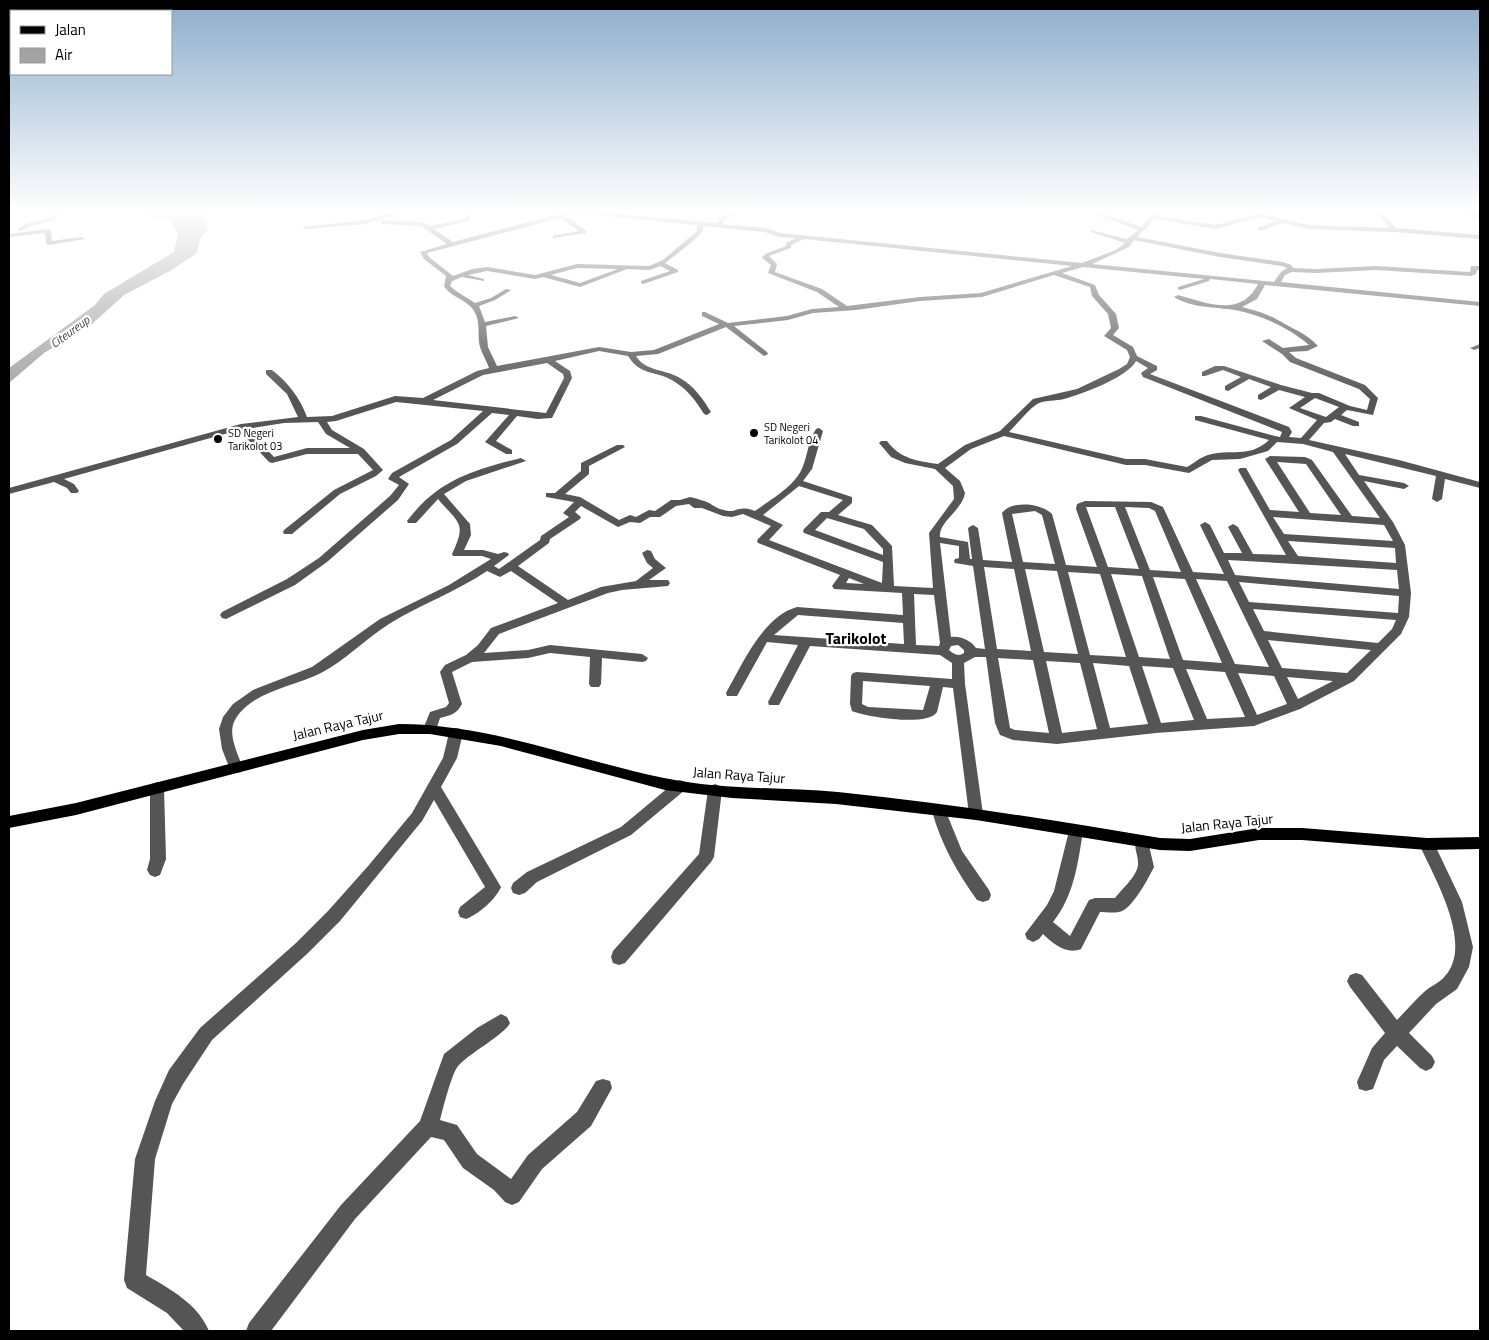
<svg xmlns="http://www.w3.org/2000/svg" width="1489" height="1340" font-family="'Titillium Web',sans-serif">
<style>
.water{fill:#a3a3a3}
.lines{fill:none;stroke-linecap:round;stroke-linejoin:round}
.minor{fill:#555;fill-rule:evenodd}
.major{fill:#000;fill-rule:evenodd}
.poi-dot{fill:#000;stroke:#fff;stroke-width:2}
.labels{text-anchor:middle;stroke-width:4.5;stroke-linejoin:round;paint-order:stroke}
.far-poi-label{font-size:11px;fill:#000;stroke:#fff;text-anchor:start}
.far-water-label{font-size:12px;font-style:italic;fill:#444;stroke:#fff}
.street-label{font-size:14px;fill:#000;stroke:#fff}
.quarter-label{font-size:16px;font-weight:bold;fill:#000;stroke:#fff}
</style>
<rect width="100%" height="100%" fill="#fff"/>
<path class="water" d="M140 210H200L208 223 207 232 202 235 196 254 170 271 124 295 92 324 44 353 9 383V368L95 305 104 294 174 252 178 234 170 221 152 218Z"/>
<g class="lines">
<path class="minor" d="M51 210H75L57 215 54 220 30 226 21 231 16 230 26 224 50 218 52 214Z
M403 210H414L365 224 305 229 302 227 365 220Z
M556 210H581L717 223C723 215 732 210 743 210L725 220 722 224 766 228 780 233 1082 263 1116 250 1125 243 1091 232V230L1127 239 1138 230 1084 210H1094L1141 227 1156 210H1163L1158 216 1216 225 1259 213 1309 225 1389 228 1380 216 1363 210C1382 210 1385 215 1396 228L1480 235V239L1394 232 1309 229 1283 223 1259 231 1257 228 1276 221 1259 217 1216 229 1155 219 1137 237 1220 253 1283 262 1291 265 1293 268 1316 269 1376 266 1470 272 1471 266H1480V270H1477L1476 274 1471 276 1376 270 1316 273 1292 272 1285 275 1281 282 1480 302V306L1265 285 1257 299 1242 307C1261 312 1268 314 1285 324 1299 332 1307 334 1318 346L1307 351 1289 352 1296 358 1365 385 1378 398 1373 415 1347 410 1341 415 1359 422V426H1353L1335 419 1331 422 1324 423 1309 440 1399 460 1480 482V488L1445 479 1442 499 1437 502 1432 499 1436 476 1345 454 1359 475 1404 483 1409 486 1404 489 1364 481 1393 522 1405 545 1411 593 1409 617 1401 634 1354 681 1300 709 1254 726 1156 733 1057 744 1013 740 1000 735 995 723 986 657H975L964 663 965 684 983 814 981 818 976 820 971 818 969 814 953 688 943 687 937 712C928 727 867 717 852 711L850 704 851 676 853 673 857 672 952 679V663L940 655 810 646 779 705H769L768 702 798 645 767 642 737 696H727L726 693C742 665 763 616 797 607L903 615 902 593 834 589 832 586 840 575 758 543 757 541 758 539 771 526 743 514 732 517 723 516 702 508H694L689 504 676 506 660 517H650L640 523 630 522 618 527 581 506 575 512 581 517 580 519 550 539 549 543 518 566 568 600 601 587 636 581 653 568 647 563 642 553 647 550 651 551 655 559 666 568 649 580H668L670 583 668 586 622 590 608 593 499 634 484 653 528 650 550 645 642 654 648 658 646 661 642 662 602 658 601 684 599 687H591L589 684 590 657 550 653 528 658 472 662 452 672 462 704C457 714 451 715 440 718L435 733H425L423 729 430 712 446 707 449 703 440 672 445 665 466 655 478 645 491 628 558 603 511 571 500 577 487 571C456 592 421 604 389 624 365 639 346 660 321 673 294 687 251 691 235 720 227 734 238 754 243 768L241 772 236 773 231 772 222 749 219 729 223 717 233 704 253 690 312 667 380 619 449 585 491 559 482 556H453L452 554C467 522 459 524 438 499L416 523H408L407 521C438 480 473 470 521 458L526 461 466 481 444 494 470 524 471 535 464 550H483L498 554 504 552 508 553 509 555 494 566 499 569 540 540 541 536 569 517 563 513 574 502 546 497V493H555L581 471V463L617 445H623L625 447 589 466V474L565 494 580 497 619 520 630 515 636 517 649 510 655 511 671 500H680L690 497C695 498 705 501 709 503 714 506 718 509 724 510 737 514 737 504 755 511 771 499 796 486 803 466 808 454 808 441 816 429L819 428 823 431 812 469 803 481 852 497V503L838 515 872 525 892 546 894 586 933 588 929 533 954 499 953 486 935 469 905 463 891 457 879 443 881 441H887C900 459 918 461 938 464L965 445 1000 431 1033 399 1077 389 1119 369 1127 364 1130 357 1127 350 1104 336 1111 328 1108 314 1092 296 1090 287 1054 275 982 297 920 301 856 310 813 313 788 320 734 326 767 352 768 354 764 356 726 327 658 354 636 356C646 372 666 369 680 378 694 386 703 399 711 412L707 415 704 414C696 401 688 390 675 382 658 370 641 377 628 356L599 351 555 361 570 371 572 378 552 418 538 419 517 416 496 441 512 450V454H506L485 442 509 415 492 413 457 444 399 477 409 484 398 500 327 562 295 585 226 619 222 618 220 615 222 612 287 579 319 558 390 496 399 485 388 479 392 473 451 440 483 411 396 402 336 421 327 422 332 430 364 449 383 470 376 476 340 494 292 534H284L283 532 284 530 334 490 373 470 358 454H307L272 463 269 462 239 430 64 479 74 484 79 491 77 493H71L67 488 54 482 9 494V488L241 424 298 417 287 394 266 374V370H272C288 382 300 398 307 417L332 416 395 396 423 398 477 371 489 368C486 359 480 351 479 342 478 331 480 320 474 311 467 299 451 298 444 286L446 276 424 259 420 252 447 244 421 226 383 224 380 222 383 220 422 222 430 226 464 219 467 215H471L468 221 434 229 453 242 566 212ZM574 213 697 225V231L663 260 649 266 577 264 535 275 487 267 472 269 453 276 429 257 427 253 560 218 579 231 553 236V238L586 233V231L566 216ZM703 226 765 232 779 237 796 238 786 243V246L765 254 762 258 771 265 768 273 817 292 839 307 812 309 787 316 728 323 705 312H702V316L719 324 654 350 631 352 599 347 497 366 488 347 486 326 519 318 515 316 485 322 479 306 495 300 511 290 506 289 491 298 475 303 456 291 450 286 452 281 462 277 484 281V279L468 275 487 271 535 279 543 277 580 287 627 269 650 270 660 266 670 271 641 281V283L643 284 678 272V270L665 263 692 242 703 231ZM804 239 1072 266 981 293 920 297 847 306 822 289 775 272 777 264 769 256 791 248V245ZM1134 240 1220 257 1282 266 1287 268 1281 272 1274 282 1092 264 1129 247ZM1083 267 1204 279 1178 287V289L1180 290 1209 281 1210 279 1258 284C1241 318 1207 303 1178 295L1174 297C1191 308 1216 307 1235 310 1261 315 1290 328 1309 345L1283 348 1269 339 1262 341 1282 354 1290 362 1359 389 1370 399 1367 410 1350 406 1319 393H1312L1281 385 1224 366H1215L1202 372V376H1205L1223 370 1241 377 1225 386V390L1228 391 1249 379 1271 387 1258 395V399L1261 400 1279 390 1305 397 1289 408 1317 420 1301 438 1289 437 1292 432 1289 427 1150 374 1157 370V366L1137 356 1133 347 1113 335 1119 328 1116 314 1099 295 1095 285 1062 273ZM577 268 618 269 580 283 551 275ZM1136 361 1148 368 1141 373 1143 377 1282 432 1280 437 1275 436 1201 416H1195V420L1269 440C1249 459 1230 448 1208 455 1201 457 1194 463 1187 467L1145 459H1126L1009 432C1018 423 1027 411 1037 404 1044 400 1056 401 1064 399 1082 394 1128 377 1136 361ZM547 363 563 374 564 378 546 413 433 400 483 375ZM1315 398 1339 407 1326 417 1300 408ZM318 422 326 434 350 448H307L274 457 247 429 284 423ZM1004 436 1126 465H1145L1189 473 1212 460 1240 459 1268 451 1277 442 1303 444 1333 452 1380 518 1352 516 1312 460 1305 457 1270 456 1265 459 1299 512 1270 510 1246 468H1240L1238 470 1286 555 1253 554 1238 527 1233 524 1228 527 1242 553H1224L1210 525 1205 522 1200 525 1224 574 1193 572 1163 507 1151 502 1085 501 1077 504 1076 509 1097 567 1066 565 1052 514C1041 503 1012 500 1002 513L1012 562 983 560 978 528 973 525 968 528 972 559H970L968 542 940 537C938 522 962 511 965 493L960 481 945 468 971 449ZM1277 462 1306 464 1341 515 1310 513ZM799 486 843 500 829 512H821L804 529 803 531 804 533 883 562 882 583 769 540 783 525 763 515ZM1086 507H1115L1139 569 1108 567ZM1125 507 1149 508 1155 511 1181 572 1150 570ZM1035 511 1042 515 1055 564 1023 562 1012 514ZM1273 517 1384 525 1393 541 1284 534ZM827 518 864 529 883 549V555L815 530ZM1288 541 1395 548 1396 563 1298 556ZM940 543 959 546V558L955 559 954 561 955 563 973 566 985 649 976 648C970 640 961 636 951 637ZM1228 560 1397 570 1399 589 1235 575ZM984 567 1014 569 1031 651 997 649ZM1025 569 1057 571 1078 654 1044 652ZM1068 572 1100 574 1126 657 1090 655ZM1111 574 1142 576 1170 659 1139 657ZM1153 577 1185 579 1222 663 1183 660ZM849 578 864 584 846 583ZM1196 579 1227 581 1269 667 1235 664ZM1239 582 1399 596 1398 613 1249 602ZM914 594 934 595 940 643 939 646 916 645ZM1253 609 1396 620 1392 629 1378 643 1264 631ZM798 615 903 623 904 644 774 635ZM1268 640 1371 650 1347 673 1282 668ZM958 645 964 650V653C958 657 954 654 949 650L951 646ZM998 658 1033 660 1049 733 1015 730 1010 728ZM1046 661 1080 663 1097 729 1062 733ZM1093 663 1129 666 1148 724 1110 728ZM1142 666 1173 668 1194 720 1161 723ZM1186 669 1225 672 1245 717 1207 719ZM1238 673 1274 676 1287 704 1257 715ZM1287 677 1333 681 1298 699ZM863 681 930 686 923 710 868 707 862 704Z
M1452 210H1463L1480 215V219Z
M48 229 51 231 52 241 82 237 85 239 49 245 46 243 45 233 9 237 11 234Z
M1480 344V348L1474 350 1470 348Z
M456 728 461 729 463 733 457 758 441 787 501 887C495 900 479 914 466 919L460 917 458 912 460 907 485 887 434 800 422 821 340 921 308 953 212 1040 183 1084 172 1104 155 1159 146 1275C170 1289 198 1304 209 1331H184L167 1313 127 1288 124 1280 135 1159 155 1101 169 1070 200 1028 296 943 328 911 369 865 412 813 443 758 449 733 451 729Z
M680 780 685 782 687 786 685 790 631 835 537 882 525 893 519 895 513 893 511 888 513 883 527 872 621 827 675 782Z
M157 782 162 784 164 788 166 859 160 875 155 877 150 875 147 870 150 859V788L152 784Z
M715 784 720 786 722 790 714 857 711 862 625 963 619 965 613 963 611 957 613 951 699 854 708 790 710 786Z
M939 805 944 807 962 851 989 890 991 895 989 900 983 902 977 900C957 872 941 844 932 811L934 807Z
M1076 825 1081 827 1083 831C1078 863 1074 896 1053 922L1070 936 1089 900 1095 898H1115C1122 889 1137 876 1138 865 1139 855 1132 847 1137 837L1142 836 1147 837 1154 867C1148 879 1135 903 1124 910 1118 914 1107 912 1100 912L1081 949C1067 955 1053 944 1043 934L1039 939 1033 942 1027 939 1025 934 1047 905 1054 891 1069 831 1071 827Z
M1427 838 1432 839 1462 902 1473 947 1469 967 1457 989 1436 1004 1409 1033 1432 1056 1435 1062 1432 1068 1426 1071 1420 1068 1397 1046 1384 1060 1373 1089 1366 1091 1359 1089 1357 1082 1372 1048 1385 1033 1350 987 1347 981 1350 975 1356 973 1362 975 1397 1020C1406 1011 1414 1001 1424 992 1430 986 1440 983 1445 976 1474 944 1434 877 1419 844L1422 839Z
M501 1014 507 1017 510 1023C505 1034 470 1053 459 1065 452 1071 443 1109 440 1120L457 1125 477 1154 511 1179 528 1155 577 1112 596 1081 603 1079 610 1081 612 1088 591 1126 542 1169 519 1202 512 1205 505 1202 494 1190 463 1168 444 1140 431 1137 355 1219 271 1331H246L249 1323 341 1205 420 1121 444 1054 477 1028Z"/>
<path class="major" d="M399 724C490 724 576 760 664 778 721 790 780 787 838 792 946 803 1053 820 1160 838L1190 839 1259 828H1302L1427 838 1480 837V849L1427 850 1302 840H1259L1190 851 1160 850 976 820 836 804 732 798 665 790 501 746 430 734H399L363 740 76 815 9 828V816L76 803 363 730Z"/>
</g>
<linearGradient id="sky" x2="0" y2="1"><stop stop-color="#8cadcc"/><stop offset="0.53" stop-color="#fff"/><stop offset="1" stop-color="#fff" stop-opacity="0"/></linearGradient>
<rect width="1489" height="398" fill="url(#sky)"/>
<g class="poi-dot">
<circle cx="754" cy="433" r="5"/>
<circle cx="218" cy="439" r="5"/>
</g>
<g class="labels">
<g class="far-poi-label">
<text x="764" y="431">SD Negeri<tspan x="764" dy="13">Tarikolot 04</tspan></text>
<text x="228" y="437">SD Negeri<tspan x="228" dy="13">Tarikolot 03</tspan></text>
</g>
<g class="far-water-label">
<text transform="translate(70 332) rotate(-36)" y="4">Citeureup</text>
</g>
<g class="street-label">
<text transform="translate(338 725) rotate(-13)" y="5">Jalan Raya Tajur</text>
<text transform="translate(739 775) rotate(4)" y="5">Jalan Raya Tajur</text>
<text transform="translate(1227 823) rotate(-6)" y="5">Jalan Raya Tajur</text>
</g>
<g class="quarter-label">
<text x="856" y="644">Tarikolot</text>
</g>
</g>
<rect width="1489" height="1340" fill="none" stroke="#000000" stroke-width="20"/>
<rect x="10" y="10" width="162" height="65" fill="#ffffff" stroke="#999999"/>
<rect x="20" y="26" width="25" height="8" fill="#000000" stroke="#999999"/>
<text x="55" y="35" font-size="15" fill="#000000">Jalan</text>
<rect x="20" y="48" width="25" height="15" fill="#a3a3a3" stroke="#999999"/>
<text x="55" y="60" font-size="15" fill="#000000">Air</text>
</svg>
